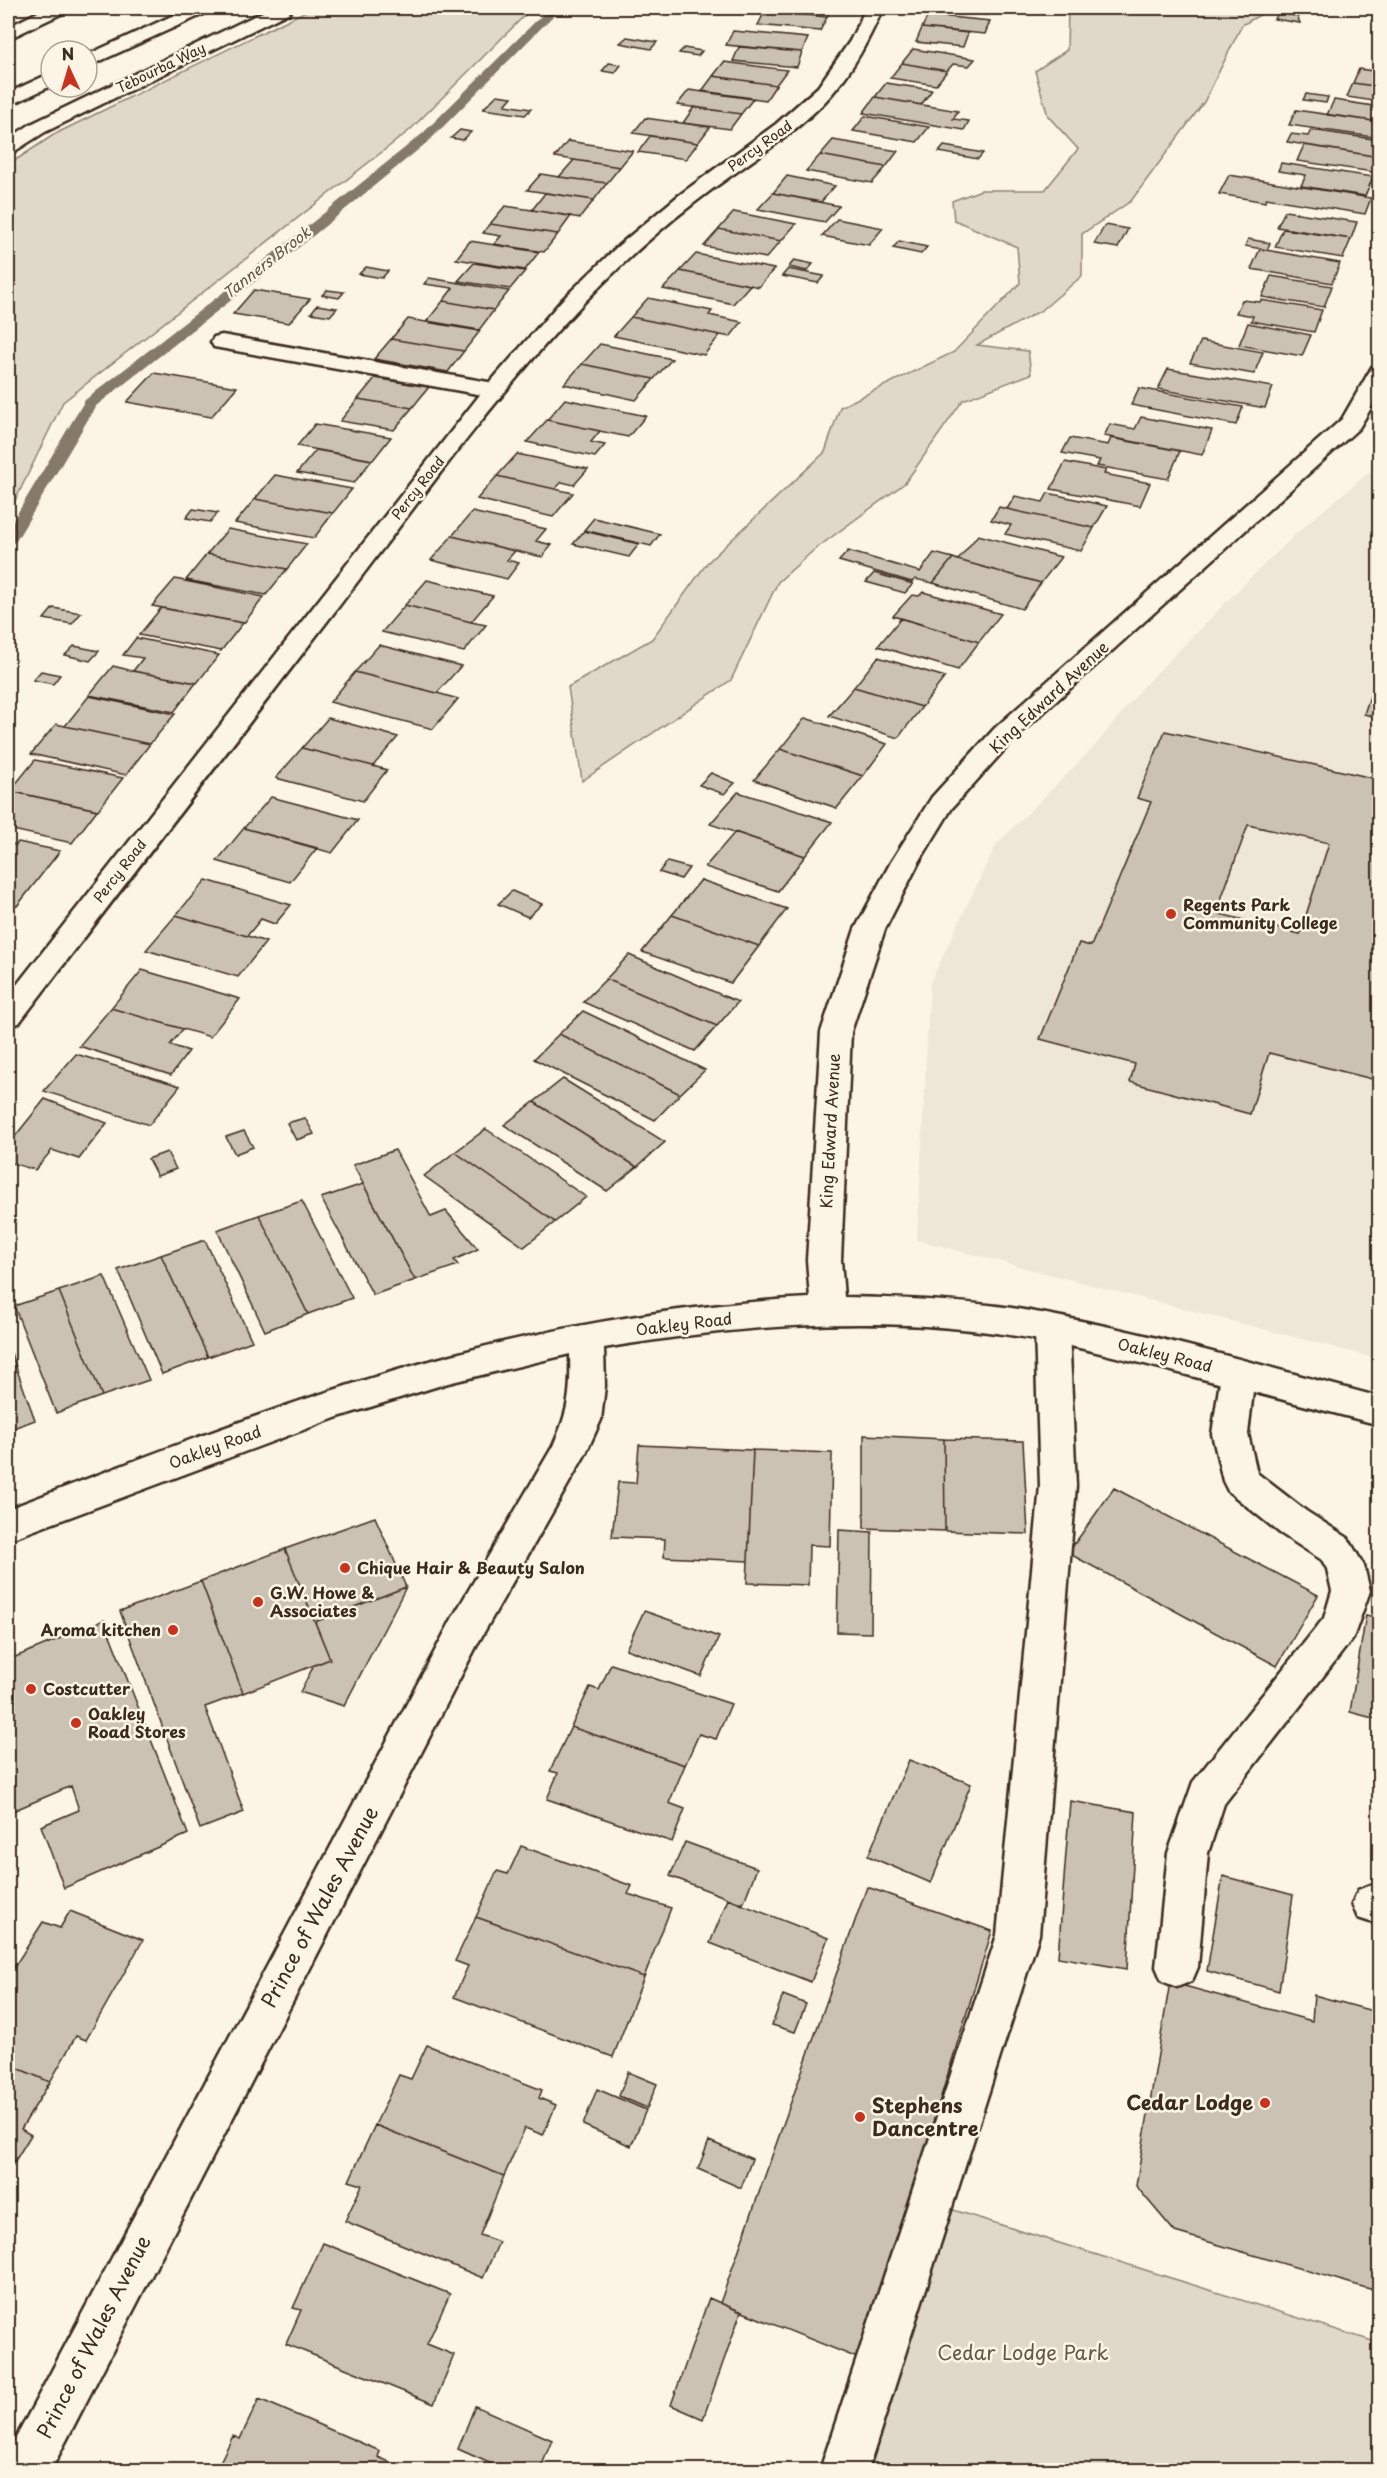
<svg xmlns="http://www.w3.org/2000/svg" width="1387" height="2478" font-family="'Playpen Sans',sans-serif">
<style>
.built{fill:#eee6d6}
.green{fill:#e0d8c8;stroke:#8e8173;stroke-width:1.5}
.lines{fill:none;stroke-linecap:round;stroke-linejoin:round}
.stream{fill:#85796b;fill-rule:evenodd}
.building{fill:#ccc2b3;stroke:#3b2a1e;stroke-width:1.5;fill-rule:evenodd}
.lane-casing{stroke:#3b2a1e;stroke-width:5}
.street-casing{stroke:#3b2a1e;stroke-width:5}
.primary-casing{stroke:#3b2a1e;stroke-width:5}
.lane{fill:#fcf5e5;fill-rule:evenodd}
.street{fill:#fcf5e5;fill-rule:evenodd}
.primary{fill:#fcf5e5;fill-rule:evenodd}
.poi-dot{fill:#c8321e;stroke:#fcf5e5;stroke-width:2}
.labels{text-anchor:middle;stroke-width:5;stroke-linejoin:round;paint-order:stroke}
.far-street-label{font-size:14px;fill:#3b2a1e;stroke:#fcf5e5}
.far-water-label{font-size:15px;font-style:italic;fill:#605144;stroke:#fcf5e5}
.street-label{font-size:16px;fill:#3b2a1e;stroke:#fcf5e5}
.poi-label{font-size:16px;font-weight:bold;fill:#3b2a1e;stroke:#fcf5e5;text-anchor:start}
.near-street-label{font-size:20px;fill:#3b2a1e;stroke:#fcf5e5}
.near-poi-label{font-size:20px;font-weight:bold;fill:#3b2a1e;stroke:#fcf5e5;text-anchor:end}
.near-park-label{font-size:20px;fill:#645648;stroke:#fcf5e5}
</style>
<rect width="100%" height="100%" fill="#fcf5e5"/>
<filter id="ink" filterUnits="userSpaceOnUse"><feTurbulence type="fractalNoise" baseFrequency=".0167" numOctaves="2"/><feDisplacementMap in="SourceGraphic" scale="12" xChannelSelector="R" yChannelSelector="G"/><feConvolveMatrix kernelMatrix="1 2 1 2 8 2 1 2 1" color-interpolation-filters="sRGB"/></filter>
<g filter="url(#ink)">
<path class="built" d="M1379 464V1359L917 1240 930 983 996 845 1092 749 1144 686 1241 587 1302 528Z"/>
<path class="green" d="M312 8H532L410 130 63 402 8 515V165L55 134Z
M1068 8H1272L1242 25 1204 102 1131 201 1082 234V276L1042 310 977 345 1028 351 1031 374 963 400 905 483 814 550 778 582 731 680 582 781 568 687 652 639 707 563 825 452 840 407 954 352 1020 283 1017 247 954 220 952 201 981 190H1045L1078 149 1048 116 1035 71 1067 50Z
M947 2208 1379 2343V2470H864Z"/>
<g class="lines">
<path class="stream" d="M549 8H561L430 140 308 240 96 406 16 541 8 546V529L85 400 298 234 422 134Z"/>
</g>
<path class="building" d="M766 8H831L827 17 765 11Z
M926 8H990L988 15 925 9Z
M765 11 827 17 820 31 758 25Z
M1278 13 1297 16 1300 23 1274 19Z
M928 15 990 21 985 34 922 28Z
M922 28 968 33 963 47 916 42Z
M733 31 808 38 802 52 726 45Z
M627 37 657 42 651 49 620 43Z
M739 47 802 52 797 67 733 61Z
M684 48 702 51 698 56 679 53Z
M913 49 975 59 969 66 953 64 947 71 902 63Z
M724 62 787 70 776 85 713 76Z
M609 63 621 65 615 73 602 71Z
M902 63 947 71 936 85 890 78Z
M1359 69 1380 72V87L1353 83Z
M713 76 776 85 766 100 702 91Z
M886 83 932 90 921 105 875 97Z
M1353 83 1380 87V102L1347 97Z
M689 90 753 99 741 114 677 105Z
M1306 94 1328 97 1326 103 1303 100Z
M497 95 512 97 505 105 531 109 525 115 483 109Z
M875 97 958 111 953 119 969 121 964 130 863 113Z
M1334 100 1380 107V122L1327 115Z
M694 107 741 114 730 129 683 123Z
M1296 110 1380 122V138L1289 125Z
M865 116 929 127 917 142 853 131Z
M645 118 710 127 698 143 633 133Z
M460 130 471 132 463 140 451 138Z
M1311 130 1380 140V157L1287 142 1291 134 1308 136Z
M650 136 698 143 686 159 638 152Z
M833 140 898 151 886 167 820 155Z
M568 141 633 151 620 167 555 157Z
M1304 145 1380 157V173L1297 161Z
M944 146 983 153 978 159 939 152Z
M820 155 886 167 872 183 806 171Z
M574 160 620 167 607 183 559 177Z
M1281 163 1373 177 1365 196 1301 186 1306 175 1278 171Z
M541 174 559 177 607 183 594 200 527 190Z
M1229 175 1371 198 1365 214 1266 198 1265 202 1219 194Z
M787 176 835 186 821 202 773 193Z
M545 193 594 200 580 218 532 210Z
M773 193 839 206 825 222 758 209Z
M505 206 532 210 571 216 558 234 490 224Z
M1285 211 1357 222 1351 239 1277 227Z
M734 212 796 224 781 241 719 229Z
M837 219 883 228 869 245 822 236Z
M490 224 558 234 544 252 494 244 501 236 483 233Z
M1105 225 1128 229 1118 248 1094 244Z
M719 229 781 241 766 258 704 246Z
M1283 229 1351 239 1343 258 1275 247Z
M1248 239 1270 243 1267 250 1245 246Z
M470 241 539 252 525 270 456 259Z
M899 241 927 247 921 254 893 248Z
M1260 249 1340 263 1332 283 1251 269Z
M696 254 774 269 759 287 680 271Z
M794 260 813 264 807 271 789 267Z
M474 263 525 271 510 289 458 281Z
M366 267 388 271 382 278 359 274Z
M788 269 824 276 818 283 782 276Z
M680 271 750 285 733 304 663 289Z
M1271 276 1332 286 1324 307 1262 297Z
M429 278 509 291 494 310 443 301 453 288 424 284Z
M254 290 310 299 289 323 233 314Z
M327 290 344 292 339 298 322 295Z
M648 298 712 311 709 315 742 322 730 337 631 317Z
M1242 300 1260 302 1261 300 1322 310 1314 332 1251 321 1253 316 1236 313Z
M443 301 494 310 479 330 427 321Z
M317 305 337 308 330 316 311 313Z
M631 317 720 335 704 355 614 336Z
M408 319 480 331 464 351 391 339Z
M1248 323 1311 335 1302 356 1239 345Z
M391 339 464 351 448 372 374 359Z
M1201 341 1263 352 1254 374 1190 363Z
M600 344 672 359 654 379 582 364Z
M582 364 654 379 636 400 564 384Z
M1168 369 1273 387 1265 408 1158 389Z
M154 373 237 387 211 417 127 402Z
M375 378 429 387 412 408 358 399Z
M1139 388 1243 407 1236 425 1131 405Z
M358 399 412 408 394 430 340 421Z
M565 399 646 416 628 437 547 420Z
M1141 417 1212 430 1202 455 1104 436 1110 424 1135 429Z
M547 420 600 431 591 442 605 445 595 457 527 442Z
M315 424 391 437 373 460 297 446Z
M1070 438 1108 445 1111 438 1180 451 1168 479 1097 466 1100 460 1062 453Z
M316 450 372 460 354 483 297 473Z
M517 454 588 469 574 485 562 482 555 489 497 476Z
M1065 462 1106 470 1104 474 1150 483 1140 506 1051 489Z
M275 475 352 489 333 513 255 499Z
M497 476 555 489 573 493 553 517 477 499Z
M1048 493 1107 506 1094 528 1007 509 1015 496 1043 502Z
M255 499 333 513 314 538 235 523Z
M999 507 1007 509 1094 528 1081 551 1005 534 1011 525 991 520Z
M193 509 218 513 210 522 186 518Z
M472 512 546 529 536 541 552 545 542 557 452 536Z
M594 518 660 534 651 546 584 530Z
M228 529 307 544 287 569 207 554Z
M584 531 639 544 629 557 573 544Z
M978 535 1061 557 1041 583 958 560Z
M452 536 515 551 507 560 519 563 507 579 431 560Z
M848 551 920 572 934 553 953 558 933 583 915 579 912 582 839 561Z
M207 554 287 569 266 595 186 580Z
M953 558 958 560 1041 583 1022 609 933 583Z
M874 573 913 584 905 593 866 582Z
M175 579 264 597 244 623 152 606Z
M427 580 493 596 471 622 405 605Z
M923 592 1001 614 979 642 893 616 912 595 919 596Z
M405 605 471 622 486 625 464 652 382 632Z
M53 608 81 613 72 624 44 619Z
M161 608 243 623 221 651 139 635Z
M901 618 979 642 958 670 878 646Z
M136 638 219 655 197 683 133 671 143 658 123 655Z
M379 645 461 666 437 693 355 672Z
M74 646 99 651 90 661 65 655Z
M878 657 945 677 922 707 854 687Z
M113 666 133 671 196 683 174 712 89 695Z
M1380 667V718L1364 714Z
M41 671 60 675 53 684 33 680Z
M355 672 437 693 458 699 433 729 330 702Z
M854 687 922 707 898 738 829 716Z
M89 696 175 714 150 744 65 726Z
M328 718 398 737 373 766 302 748Z
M805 718 887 744 863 776 780 749Z
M56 724 65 726 150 744 126 775 31 754Z
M1165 731 1377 779 1380 770V1081L1269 1053 1250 1114 1130 1082 1135 1064 1040 1039 1079 943 1091 946 1151 802 1137 798ZM1248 825 1329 843 1300 934 1216 913Z
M302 748 373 766 387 770 363 801 276 778Z
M780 749 863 776 837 808 754 780Z
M35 760 123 778 98 810 10 791Z
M711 773 735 783 724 794 699 785Z
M9 791 97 810 72 843 8 829Z
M738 792 832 822 805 856 710 824Z
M271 797 358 820 332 853 244 828Z
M244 828 317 848 290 882 217 861Z
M735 832 805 856 778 891 705 867Z
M18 842 60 851 17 906 8 903V843L16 845Z
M667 862 689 868 681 879 659 872Z
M206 880 291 905 275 924 261 919 247 936 176 915Z
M701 880 787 909 759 946 672 915Z
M512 891 542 904 528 917 498 904Z
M176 915 247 936 266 942 238 977 146 950Z
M672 915 759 946 731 983 642 952Z
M629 955 738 1002 717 1026 606 979Z
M142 970 240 999 210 1037 111 1008Z
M606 979 717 1026 695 1051 583 1002Z
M111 1008 183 1029 170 1045 189 1051 171 1075 79 1046Z
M583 1011 705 1070 680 1094 559 1034Z
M559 1034 680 1094 655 1120 534 1059Z
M76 1054 180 1086 149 1125 44 1091Z
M563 1079 665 1142 637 1167 534 1102Z
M45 1099 107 1123 79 1159 52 1150 35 1170 8 1162V1145Z
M534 1102 637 1167 607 1191 504 1125Z
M305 1118 314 1134 296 1140 287 1123Z
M486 1129 586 1197 555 1222 455 1152Z
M244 1131 253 1147 235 1154 226 1137Z
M395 1150 431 1217 446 1211 478 1249 454 1260 458 1265 415 1280 353 1165Z
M167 1152 176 1169 157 1176 148 1159Z
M455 1152 555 1222 524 1247 424 1176Z
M363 1184 415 1280 373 1295 321 1198Z
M302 1201 352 1298 308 1314 259 1215Z
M259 1215 308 1314 265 1331 217 1230Z
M205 1240 252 1341 208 1357 161 1255Z
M161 1255 208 1357 162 1374 118 1270Z
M104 1276 149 1380 102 1396 59 1291Z
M59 1291 102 1396 56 1413 14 1306Z
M8 1345 35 1420 8 1430Z
M864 1435 944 1439 945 1531 864 1528Z
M944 1439 1023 1441 1028 1534 945 1531Z
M639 1445 753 1450 748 1561 664 1557 665 1539 612 1537 618 1482 636 1483Z
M753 1450 832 1453 830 1546 809 1545 808 1585 747 1583Z
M1114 1488 1318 1595 1277 1666 1068 1553Z
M375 1517 406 1587 315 1622 285 1549Z
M839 1530 872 1532 871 1633 837 1632Z
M285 1549 330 1659 243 1693 201 1581Z
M201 1581 243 1693 205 1707 244 1812 200 1829 120 1611Z
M406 1587 344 1706 300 1692 314 1665 330 1659 315 1622Z
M644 1611 719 1637 701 1676 626 1649Z
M1366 1615 1380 1618V1720L1350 1712Z
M104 1620 188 1834 64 1888 41 1826 79 1810 71 1786 8 1813V1660Z
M611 1664 731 1704 716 1739 699 1734 685 1765 571 1727 590 1687 599 1690Z
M571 1727 685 1765 669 1803 685 1809 672 1842 547 1799 558 1773 550 1771Z
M909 1760 971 1784 931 1883 868 1856Z
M1070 1801 1136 1812 1127 1969 1058 1957Z
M685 1842 757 1868 743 1904 670 1876Z
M521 1846 632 1886 628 1894 671 1908 644 1977 476 1917 497 1871 508 1874Z
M1223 1876 1293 1895 1279 1991 1207 1971Z
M867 1887 992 1931 860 2359 720 2303Z
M728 1899 828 1938 811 1982 710 1943Z
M70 1911 143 1940 86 2040 76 2036 50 2082 8 2064V1970L11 1972 43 1922 60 1928Z
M476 1917 644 1977 613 2057 454 1997 468 1966 455 1961Z
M1170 1982 1312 2021 1314 1995 1380 2013V2292L1175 2232 1136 2186Z
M783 1995 806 2004 795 2032 772 2025Z
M427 2045 542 2090 539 2098 556 2105 543 2135 525 2128 504 2176 375 2125 399 2075 411 2079Z
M8 2064 50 2082 21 2129 31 2135 10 2169 8 2168Z
M628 2072 657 2084 647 2108 619 2096Z
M597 2089 646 2110 631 2146 583 2125Z
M375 2125 504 2176 480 2235 499 2242 483 2278 345 2221 362 2185 349 2181Z
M709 2141 752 2159 741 2188 698 2169Z
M323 2243 450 2294 427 2344 454 2355 434 2404 286 2344 301 2310 293 2308Z
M709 2298 741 2312 703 2419 671 2405Z
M259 2399 380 2451 378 2457 397 2465 394 2470H216L233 2436 240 2439Z
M475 2406 552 2440 540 2470H505L458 2449Z"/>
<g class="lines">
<g class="lane-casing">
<path id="lane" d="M222 335 494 383 502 385 505 390 502 395 494 397 214 347 211 342 214 337Z
M1052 1317 1064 1321 1069 1330 1076 1486 1039 1935 868 2470H820L997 1935 1040 1486 1035 1330 1040 1321Z
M1238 1360 1250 1364 1255 1374 1248 1434 1257 1473 1306 1511 1348 1538 1364 1566 1370 1591 1353 1638 1224 1804 1208 1853 1198 1967 1192 1981 1177 1987 1162 1981 1156 1967 1168 1853 1193 1782 1324 1618 1332 1591 1327 1569 1322 1560 1280 1533 1228 1491 1223 1481 1212 1434 1221 1374 1226 1364Z"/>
</g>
<g class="street-casing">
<path id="street" d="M46 8H68L65 12 8 39V27Z
M866 8H883C869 39 854 69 831 95 793 138 739 167 694 203 646 240 602 282 561 327 481 415 411 512 339 606 232 745 125 884 19 1023L8 1026V996L486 387 562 300 618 246 678 196 776 124 818 87 850 41Z
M1380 365V393L1359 428 1013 740 952 808 919 862 885 929 851 1032 841 1260 844 1297C900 1298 956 1300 1012 1308 1135 1328 1259 1365 1380 1397V1425C1315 1408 1251 1391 1187 1375 1121 1358 1055 1340 988 1332 859 1315 731 1327 604 1348L605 1386 601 1420 586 1453 479 1641 51 2470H8V2453L453 1617 553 1446C569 1411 571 1393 570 1354L448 1383 338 1417 8 1540V1509C153 1454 298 1396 448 1356 567 1324 688 1304 810 1298L807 1260 821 1032 855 929 891 862 932 797 995 728 1342 419 1372 367Z
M1373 1884 1380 1886V1925L1358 1918 1352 1904 1358 1890Z"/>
</g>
<g class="primary-casing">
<path id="primary" d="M189 8H211L208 12 87 67V55Z
M271 8H293L290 12 45 132 15 151 8 153V139L31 124Z
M51 73V86L8 106V93Z"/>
</g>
<use href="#lane" class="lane"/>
<use href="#street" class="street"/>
<use href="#primary" class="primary"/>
</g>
</g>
<g class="poi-dot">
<circle cx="1171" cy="914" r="6"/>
<circle cx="345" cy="1568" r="6"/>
<circle cx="258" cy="1602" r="6"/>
<circle cx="173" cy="1630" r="6"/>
<circle cx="31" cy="1689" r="6"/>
<circle cx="76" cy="1723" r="6"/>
<circle cx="1265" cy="2103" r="6"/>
<circle cx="860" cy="2117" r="6"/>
</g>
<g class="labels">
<g class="far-street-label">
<text transform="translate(161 68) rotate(-26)" y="5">Tebourba Way</text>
<text transform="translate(760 146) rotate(-36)" y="5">Percy Road</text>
<text transform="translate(418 488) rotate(-52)" y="5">Percy Road</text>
<text transform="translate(120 871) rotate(-52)" y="5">Percy Road</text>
</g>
<g class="far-water-label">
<text transform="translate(267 263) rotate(-38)" y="5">Tanners Brook</text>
</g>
<g class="street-label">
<text transform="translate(1049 697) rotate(-43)" y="6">King Edward Avenue</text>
<text transform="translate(830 1131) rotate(-87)" y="6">King Edward Avenue</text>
<text transform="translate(684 1324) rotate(-7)" y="6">Oakley Road</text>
<text transform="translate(1165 1355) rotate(14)" y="6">Oakley Road</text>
<text transform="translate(215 1447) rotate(-20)" y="6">Oakley Road</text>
</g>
<g class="poi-label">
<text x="1183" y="911">Regents Park<tspan x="1183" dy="18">Community College</tspan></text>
<text x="357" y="1574">Chique Hair &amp; Beauty Salon</text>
<text x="270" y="1599">G.W. Howe &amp;<tspan x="270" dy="18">Associates</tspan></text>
<text x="161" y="1636" text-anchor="end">Aroma kitchen</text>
<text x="43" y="1695">Costcutter</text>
<text x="88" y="1720">Oakley<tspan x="88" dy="18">Road Stores</tspan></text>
</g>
<g class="near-street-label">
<text transform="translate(320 1907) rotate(-62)" y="7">Prince of Wales Avenue</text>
<text transform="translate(94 2337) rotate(-63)" y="7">Prince of Wales Avenue</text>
</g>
<g class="near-poi-label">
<text x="1253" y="2110">Cedar Lodge</text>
<text x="872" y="2113" text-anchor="start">Stephens<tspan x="872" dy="23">Dancentre</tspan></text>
</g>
<g class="near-park-label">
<text x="1023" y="2360">Cedar Lodge Park</text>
</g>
</g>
<rect width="1387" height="2478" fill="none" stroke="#fcf5e5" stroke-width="30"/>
<rect x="15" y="15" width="1357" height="2448" fill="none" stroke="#3b2a1e" stroke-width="2" filter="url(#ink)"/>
<g transform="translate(69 69) rotate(356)"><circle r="28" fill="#fcf5e5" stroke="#afa495" stroke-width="1.5"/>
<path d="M0-4.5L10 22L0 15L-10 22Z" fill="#c8321e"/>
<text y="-9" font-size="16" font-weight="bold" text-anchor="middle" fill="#3b2a1e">N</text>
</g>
</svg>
